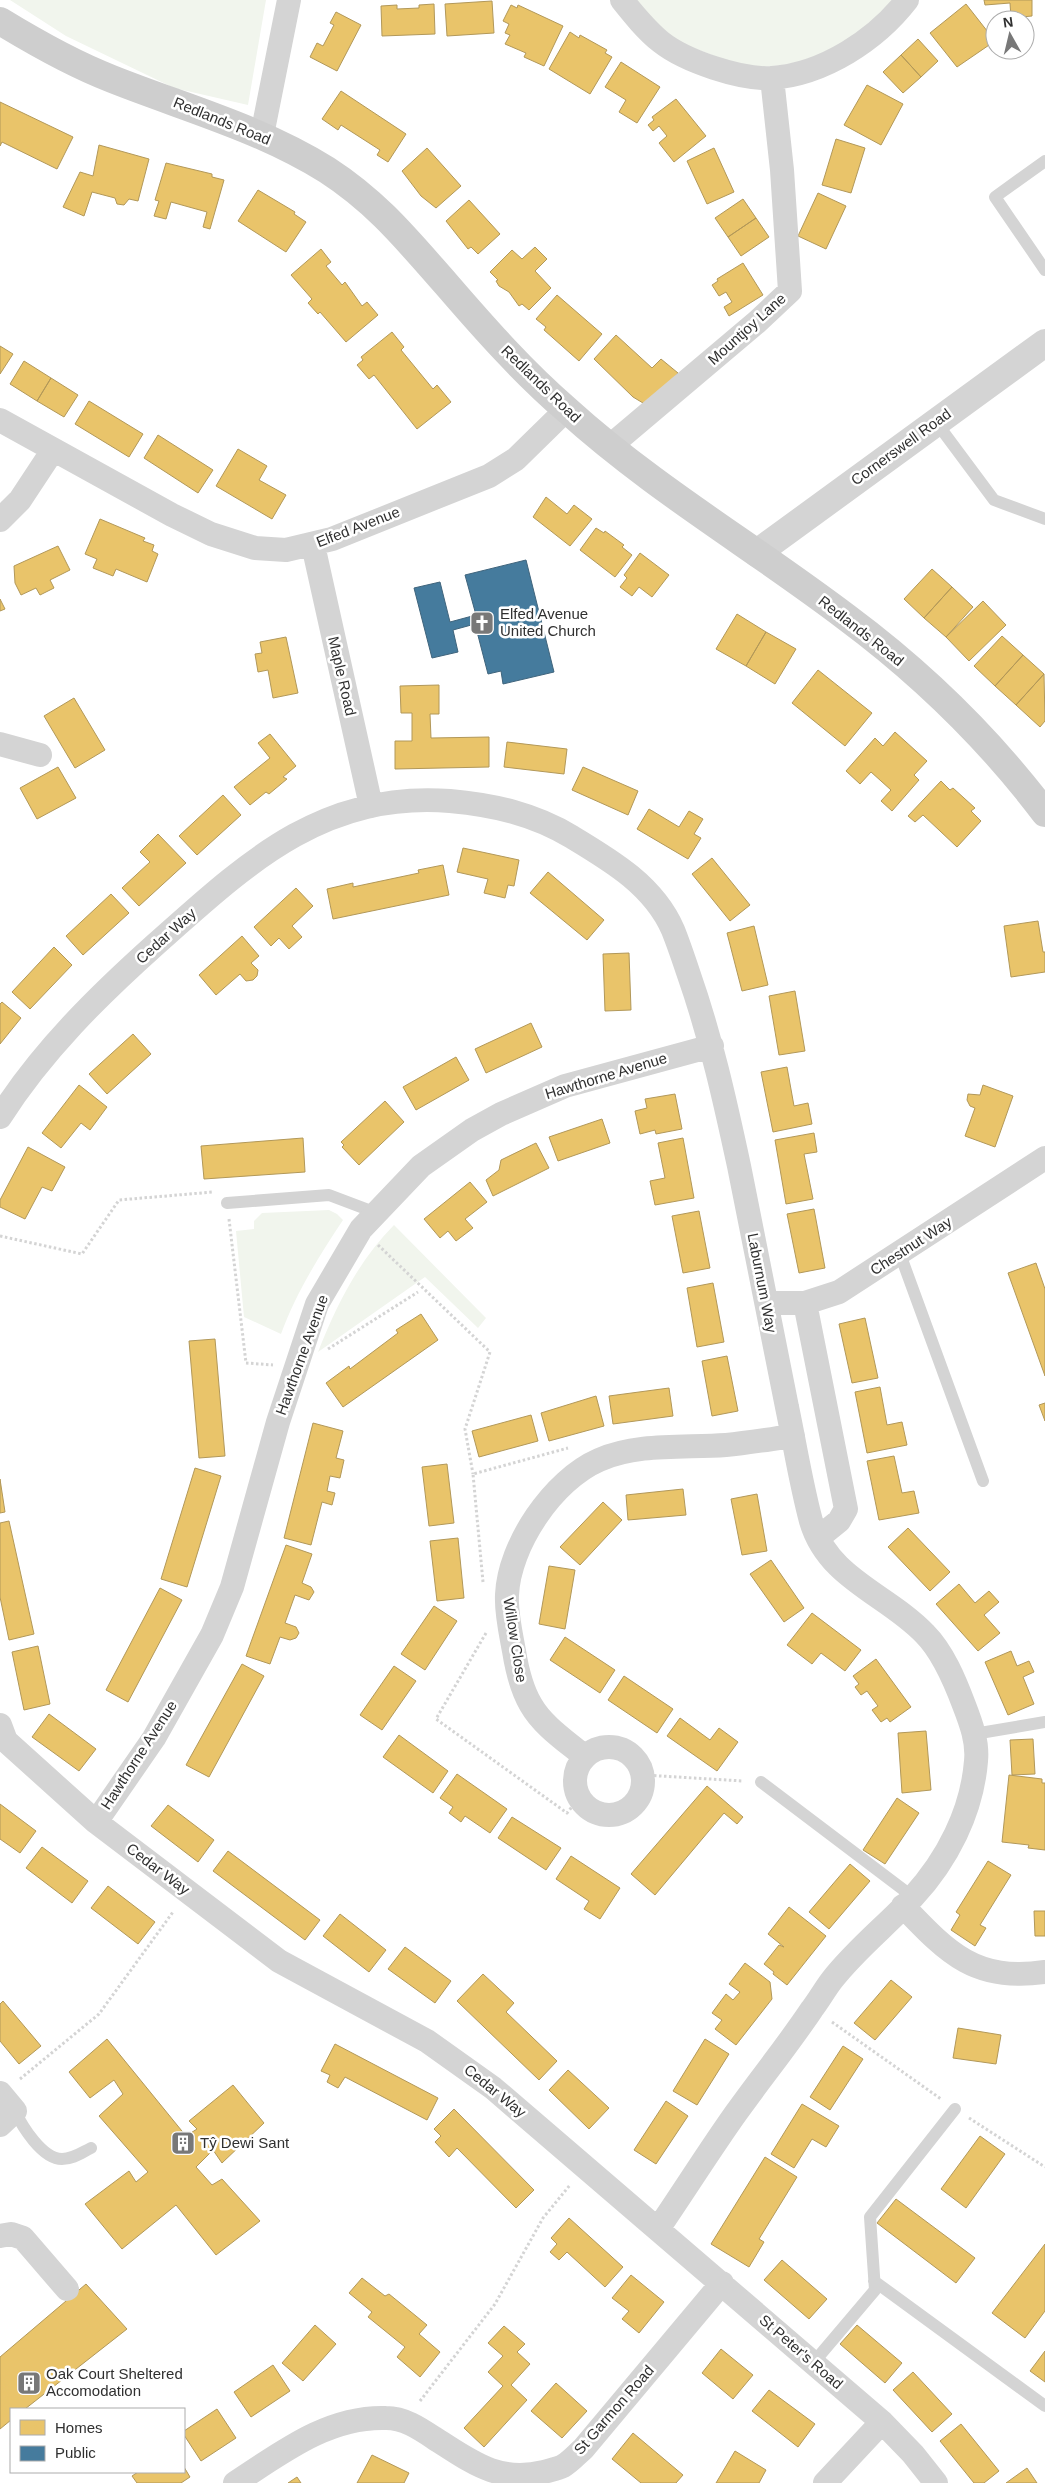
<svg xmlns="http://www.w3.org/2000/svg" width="1045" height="2483" font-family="Helvetica,sans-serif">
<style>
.grass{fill:#f1f5ed}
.homes{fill:#e9c46a;stroke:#b29859}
.public{fill:#457b9d;stroke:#3f647c}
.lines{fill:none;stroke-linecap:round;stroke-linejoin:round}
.path{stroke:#d4d4d4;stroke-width:3;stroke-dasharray:2.5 2.5;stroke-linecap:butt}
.service{stroke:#d4d4d4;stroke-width:12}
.minor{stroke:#d4d4d4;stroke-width:24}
.tertiary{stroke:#d4d4d4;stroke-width:28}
.secondary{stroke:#cecece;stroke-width:28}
.labels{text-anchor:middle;stroke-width:5;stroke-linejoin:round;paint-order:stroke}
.street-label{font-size:15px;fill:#303030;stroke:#fff}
.poi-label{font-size:15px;fill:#303030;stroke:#fff;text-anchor:start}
</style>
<rect width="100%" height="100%" fill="#fff"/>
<path class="grass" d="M10 0H266L248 105 174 88 66 36Z
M632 0H895L861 32 817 57 791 64 763 67 736 64 678 42Z
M329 1210 337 1214 343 1220C319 1256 296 1293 281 1334L244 1317 236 1231 254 1229V1221L262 1213Z
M394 1225 486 1318 478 1328 425 1277 318 1352C336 1306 359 1260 394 1225Z"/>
<path class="homes" d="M984 0H1032V16L1011 18 1010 3 985 5Z
M492 1 494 33 447 36 445 4Z
M434 4 435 34 382 36 381 6 397 5V9L419 8V5Z
M966 4 995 41 957 67 930 33Z
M511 5 517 8 518 5 563 26 544 66 524 57 526 53 505 44 510 35 505 33 509 24 503 21Z
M336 12 361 25 337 71 310 57 317 43 323 46 334 25 330 23Z
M570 32 579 38 580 35 607 50 605 53 612 57 590 94 549 69Z
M918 39 938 61 921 77 901 55Z
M901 55 921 77 903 93 883 72Z
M621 62 660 87 637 123 619 112 626 100 605 87Z
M867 85 903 104 881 145 844 125Z
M341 91 406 134 388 162 377 155 380 150 341 125 338 130 322 119Z
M676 99 706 136 674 162 659 143 667 136 659 126 653 131 648 125 654 120 652 117Z
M0 102 73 137 57 169 2 142 0 146Z
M836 139 865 148 851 193 822 185Z
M99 145 149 159 138 201 129 199 124 205 117 204 115 198 92 192 84 216 63 207 80 172 93 176Z
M427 148 461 186 436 208 421 196 402 171Z
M714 148 734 192 707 204 687 161Z
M166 163 212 174V177L224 180 210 229 203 227 207 212 171 202 166 219 154 216 159 201 155 200Z
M258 190 295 212 294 214 306 222 286 252 238 221Z
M818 193 846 206 826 249 798 236Z
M743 199 756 218 728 237 715 218Z
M469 200 500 234 478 254 471 247 468 249 446 221Z
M756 218 769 237 741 256 728 237Z
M535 247 547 259 535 271 551 288 529 310 522 304 519 306 509 292 499 286 496 281 498 280 490 272 512 250 522 259Z
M321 249 331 262 326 266 342 285 345 282 362 306 367 302 378 315 346 342 320 312 318 314 308 303 312 299 291 275Z
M743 263 763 295 729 316 724 307 732 302 726 292 719 296 712 285 718 281 717 279Z
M557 295 602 334 579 361 544 330 546 327 536 319Z
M392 332 404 347 401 350 433 389 437 385 451 402 417 429 374 375 369 379 357 365 363 360 361 357Z
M616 335 652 368 661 359 678 373 648 406 633 397 594 359Z
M0 346 13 354 0 374Z
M24 361 51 378 37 401 10 384Z
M51 378 78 395 64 417 37 401Z
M89 401 143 434 129 457 75 424Z
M158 435 213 470 198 493 144 458Z
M238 449 267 466 259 480 286 495 272 519 216 486Z
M546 497 567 514 574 505 592 519 570 546 533 517Z
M100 519 145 538 143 541 154 545 152 551 158 554 147 582 116 569 113 576 93 568 97 559 85 554Z
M596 528 604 533 605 531 624 545 622 547 632 555 615 577 580 550Z
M58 546 70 570 50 580 54 588 40 595 36 588 21 595 15 583 14 566Z
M640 553 669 575 652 597 639 587 632 596 620 587 627 578 624 575Z
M932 569 952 587 924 618 904 599Z
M952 587 973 607 946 637 924 618Z
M0 599 5 609 0 611Z
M983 601 1006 625 969 661 946 637Z
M737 614 766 632 746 666 716 649Z
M766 632 796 649 775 684 746 666Z
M1002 636 1023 655 995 686 974 666Z
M286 637 298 693 273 698 268 670 258 672 255 654 262 653 260 642Z
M1023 655 1044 674 1016 705 995 686Z
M818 670 872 713 845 746 792 703Z
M1044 674 1045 721 1040 727 1016 705Z
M439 685V714H430L431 738 489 737V767L395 769V741H412V713H401L400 686Z
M74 698 105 750 75 768 44 716Z
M895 732 927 761 914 775 919 780 892 811 881 801 891 790 871 772 860 784 846 771 875 738 883 746Z
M270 734 296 766 283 777 287 779 269 794 266 792 250 805 234 787 270 758 258 743Z
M507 742 567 749 564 774 504 767Z
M58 767 76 798 37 819 20 788Z
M583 767 638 791 628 815 572 790Z
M941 781 950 790 953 788 975 808 971 811 981 821 957 847 923 815 915 822 908 816Z
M223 795 241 815 197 855 179 836Z
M649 809 679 827 689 811 703 819 694 834 701 838 688 859 637 829Z
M158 834 186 863 139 906 122 888 150 862 140 852Z
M463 848 519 860 514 886 508 885 505 898 484 893 488 879 457 872Z
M712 858 750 905 730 921 692 874Z
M443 865 449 895 333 919 327 889 353 883V887L419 873 418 870Z
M548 872 604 920 587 940 530 893Z
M296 888 313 906 292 926 302 937 289 949 279 938 271 946 254 927Z
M111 894 129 913 83 955 66 936Z
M1038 921 1043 952H1045V972L1011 977 1004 926Z
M754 926 768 985 742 991 727 933Z
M242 936 259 956 251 963 258 970 257 976 253 980 246 981 240 974 216 995 199 975Z
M54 947 72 965 30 1009 12 992Z
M629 953 631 1010 605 1011 603 954Z
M795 991 805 1051 779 1055 769 996Z
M2 1002 21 1018 0 1044V1004Z
M531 1023 542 1047 486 1073 475 1049Z
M133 1034 151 1054 107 1094 89 1074Z
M456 1057 469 1080 416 1110 403 1087Z
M787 1067 794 1106 808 1103 812 1124 773 1132 761 1072Z
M79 1085 107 1107 90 1130 81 1123 61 1148 42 1133Z
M983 1085 1013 1096 995 1147 965 1136 975 1108 970 1106 967 1100 968 1094 980 1095Z
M675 1094 682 1129 656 1134 655 1130 640 1134 635 1111 647 1108 645 1099Z
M385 1101 404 1122 359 1165 342 1147 344 1145 341 1142Z
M602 1119 610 1143 558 1161 549 1137Z
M814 1133 817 1152 804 1154 813 1199 786 1204 775 1140Z
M303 1138 305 1172 204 1179 201 1146Z
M683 1138 694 1198 655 1205 650 1181 665 1178 658 1143Z
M536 1143 549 1168 493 1196 486 1180 499 1170 501 1160Z
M28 1147 65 1167 52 1191 42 1187 25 1219 0 1207V1200Z
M470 1182 487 1202 465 1219 473 1228 456 1241 448 1231 440 1238 424 1219Z
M814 1209 825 1268 799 1273 787 1214Z
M699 1211 710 1268 683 1273 672 1216Z
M1036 1263 1045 1289V1376L1008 1273Z
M713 1283 724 1342 697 1347 687 1288Z
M421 1314 438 1340 343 1407 326 1383 349 1366 350 1369 398 1333 396 1330Z
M865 1318 878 1378 852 1383 839 1324Z
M215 1339 225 1456 199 1458 189 1341Z
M727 1356 738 1411 712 1416 702 1361Z
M880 1387 887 1425 902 1422 907 1445 867 1453 855 1392Z
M669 1388 673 1416 613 1424 609 1396Z
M596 1396 604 1426 549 1441 541 1413Z
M1045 1403V1421L1039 1405Z
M531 1415 538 1441 479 1457 472 1431Z
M313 1423 343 1431 336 1458 344 1460 340 1478 330 1476 327 1491 335 1493 332 1505 322 1502 311 1545 284 1538Z
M894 1456 902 1493 914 1491 919 1513 879 1520 867 1461Z
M447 1464 454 1523 429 1526 422 1467Z
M195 1468 221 1476 187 1587 161 1579Z
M0 1479 5 1512 0 1513Z
M683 1489 686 1515 628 1520 626 1495Z
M757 1494 767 1551 742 1555 731 1499Z
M603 1502 622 1520 580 1565 560 1547Z
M9 1521 34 1634 9 1640 0 1597V1523Z
M908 1528 950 1572 930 1591 888 1547Z
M458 1538 464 1598 437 1601 430 1541Z
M286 1545 312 1554 302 1583 311 1587 314 1592 309 1600 295 1595 285 1623 296 1627 299 1633 296 1638 290 1640 280 1637 270 1664 246 1656Z
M771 1560 804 1608 784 1622 750 1574Z
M549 1566 575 1570 565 1629 539 1624Z
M959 1584 975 1603 989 1591 999 1602 984 1615 1000 1633 978 1651 936 1604Z
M160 1588 182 1600 128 1702 106 1690Z
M434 1606 457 1621 425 1670 401 1654Z
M812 1613 861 1650 845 1671 821 1653 812 1664 787 1645Z
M565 1637 615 1670 600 1693 550 1660Z
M38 1646 50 1704 24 1710 12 1652Z
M1011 1651 1017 1666 1029 1661 1034 1672 1023 1677 1034 1704 1008 1715 985 1662Z
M876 1659 911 1707 890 1722 887 1718 881 1722 872 1710 878 1706 867 1691 861 1695 855 1687 859 1684 853 1676Z
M242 1664 264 1676 209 1777 186 1765Z
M394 1666 416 1681 382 1730 360 1715Z
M624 1676 673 1709 657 1733 608 1700Z
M49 1714 96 1749 79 1771 32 1737Z
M680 1718 710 1740 719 1728 738 1742 717 1771 667 1736Z
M926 1731 931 1790 902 1793 898 1733Z
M399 1735 448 1771 433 1793 383 1757Z
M1033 1739 1035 1774 1012 1775 1010 1740Z
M457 1774 507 1809 490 1833 465 1816 461 1822 449 1813 453 1807 440 1798Z
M1009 1775 1042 1779V1783H1045V1850L1028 1848 1029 1845 1002 1842Z
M707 1786 743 1817 737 1824 724 1813 655 1895 631 1874Z
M897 1798 919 1813 885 1864 863 1850Z
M0 1804 36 1831 20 1853 0 1839Z
M168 1805 214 1840 198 1862 151 1826Z
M512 1817 561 1848 546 1870 498 1838Z
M42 1847 88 1881 72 1903 26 1868Z
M228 1851 320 1920 305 1940 213 1871Z
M571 1856 620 1888 600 1919 584 1909 589 1901 556 1879Z
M988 1861 1011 1875 980 1925 986 1928 975 1946 951 1930 960 1915 956 1912Z
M850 1864 870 1881 829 1929 809 1912Z
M108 1886 155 1922 138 1944 91 1908Z
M789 1907 826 1936 787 1985 773 1974 774 1972 764 1964 779 1945 784 1947 768 1934Z
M1034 1911H1045V1936H1035Z
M340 1914 386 1950 369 1972 323 1936Z
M405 1947 451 1981 435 2003 388 1969Z
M745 1963 770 1982 772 1999 736 2045 715 2029 722 2020 712 2013 726 1994 733 2000 740 1992 729 1984Z
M483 1974 514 2003 506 2012 557 2061 539 2080 457 2001Z
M891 1980 912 1997 875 2040 854 2023Z
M3 2001 41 2046 19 2064 0 2041V2004Z
M958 2028 1001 2035 996 2064 953 2058Z
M107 2039 186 2136 197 2129 189 2121 233 2085 264 2123 222 2163 213 2150 196 2167 212 2185 222 2179 260 2221 216 2255 176 2205 122 2249 85 2204 129 2171 136 2182 148 2172 99 2116 123 2094 114 2080 90 2098 69 2072Z
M705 2039 729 2054 697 2105 673 2091Z
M335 2044 438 2098 427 2120 345 2077 338 2088 327 2082 330 2075 321 2071Z
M843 2046 863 2059 830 2110 810 2097Z
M568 2070 609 2108 589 2129 549 2090Z
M666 2101 688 2116 656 2164 634 2150Z
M802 2104 839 2126 826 2147 812 2139 794 2168 771 2154Z
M454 2109 534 2190 516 2208 457 2148 449 2157 435 2142 441 2136 434 2129Z
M980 2136 1005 2154 966 2208 941 2189Z
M765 2157 797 2177 759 2239 764 2242 749 2267 711 2244Z
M896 2199 975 2258 956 2283 877 2223Z
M569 2218 623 2267 605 2287 567 2252 559 2260 550 2252 557 2244 551 2238Z
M1045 2244V2311L1025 2338 992 2313Z
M782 2260 827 2299 809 2319 764 2280Z
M631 2275 664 2302 639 2333 622 2319 629 2311 612 2298Z
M362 2278 385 2296 389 2294 427 2325 419 2334 440 2352 420 2377 397 2357 405 2347 368 2317 372 2312 349 2293Z
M86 2284 127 2329 25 2409H11V2420L0 2429V2357Z
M315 2325 336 2344 303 2381 282 2363Z
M857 2325 902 2363 885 2383 840 2344Z
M504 2326 525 2344 517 2352 530 2364 511 2385 527 2400 484 2447 464 2428 503 2386 488 2372 503 2356 488 2343Z
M721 2349 753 2375 733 2399 702 2373Z
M1045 2351V2382L1030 2371Z
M273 2365 290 2391 251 2417 234 2392Z
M913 2372 952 2414 932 2432 893 2390Z
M556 2383 587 2411 562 2438 531 2411Z
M769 2390 815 2424 798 2447 752 2411Z
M217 2409 236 2438 201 2461 184 2435V2431Z
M961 2424 999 2471 984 2483H974L940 2441Z
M633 2433 683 2475 676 2483H641L612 2459Z
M735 2451 766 2470 759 2483H716Z
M372 2455 409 2473 404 2483H357Z
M184 2467 190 2477 181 2483H137L132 2476 138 2472H184Z
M1027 2468 1037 2483H1006Z
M297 2477 301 2483H288Z"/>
<path class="public" d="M526 560 554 672 503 684 501 671 488 674 475 624 453 630 458 652 432 658 414 588 440 582 450 622 476 615 465 575Z"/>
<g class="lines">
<path class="path" d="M229 1219 246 1363 273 1365
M0 1236 82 1254 119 1200 213 1192
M378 1245 490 1352 465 1429 473 1474
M328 1349 418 1292
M483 1582 473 1474 568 1448
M486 1633 436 1719 567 1813 579 1798
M644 1775 743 1781
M832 2022 941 2099
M20 2079 99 2014 173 1912
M969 2118 1045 2167
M420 2401 495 2304 543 2218 570 2185"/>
<path class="service" d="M1045 161 995 197 1045 270
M936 422 994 500 1045 519
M227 1203 329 1195 374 1212
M900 1254 983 1481
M974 1734 1045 1722
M761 1782 913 1897
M15 2111C22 2126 42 2159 62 2159 73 2159 81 2153 91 2148
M874 2281 1045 2406
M814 2362 875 2290 870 2217 955 2109"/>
<path class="minor" d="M622 0C634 15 646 30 661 42 685 61 741 80 772 78 824 74 876 40 907 0
M262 135 289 0
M0 420 172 515 211 534 255 548 286 550 332 539 489 476 516 459 566 410
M609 447 757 322 790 291 782 170 772 78
M0 520 20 500 53 450
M313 545 371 806
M0 744 40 755
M0 1117C42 1051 98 996 156 944 245 865 321 791 450 801 494 805 534 814 572 837 612 861 654 886 673 930 679 945 684 960 689 975 711 1038 725 1101 739 1166 755 1247 771 1327 787 1407 795 1445 801 1484 811 1521 828 1579 887 1594 925 1634 943 1652 955 1681 964 1705 971 1723 978 1742 976 1761 972 1812 947 1860 913 1897 887 1925 855 1950 832 1980 825 1989 819 2000 812 2009 788 2045 761 2078 736 2113 709 2151 684 2191 658 2229
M767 1303H805L839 1292 1045 1158
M805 1303 846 1509 839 1521 818 1538
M0 1725 6 1741 96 1822 279 1961 427 2041 493 2088 882 2422 913 2454 936 2483
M575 1781a34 34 0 1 1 68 0a34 34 0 1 1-68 0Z
M585 1757C566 1741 543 1726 531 1705 521 1688 517 1670 514 1651 511 1634 506 1613 507 1595 509 1545 553 1480 599 1460 637 1443 684 1448 726 1445 748 1443 771 1439 793 1436
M96 1822 154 1738 212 1635 232 1587 278 1422 317 1304 361 1229 421 1166 472 1130 501 1114 565 1086 712 1046
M903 1906C948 1953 975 1982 1045 1972
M0 2093 15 2111 0 2125
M0 2236 11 2234 23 2238 67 2289
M235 2483C281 2453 328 2416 386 2418 404 2418 419 2428 434 2438 472 2462 497 2483 544 2472 550 2470 557 2469 563 2466 570 2462 577 2454 583 2449L722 2283
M825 2483 882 2422"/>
<path class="tertiary" d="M757 553 1045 343"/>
<path class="secondary" d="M0 21C36 43 73 64 112 79 185 108 260 128 327 170 378 203 408 241 447 285 485 329 523 372 567 410 653 488 754 547 846 617 920 672 989 739 1045 813"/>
</g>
<defs>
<g id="church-square" transform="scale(1.25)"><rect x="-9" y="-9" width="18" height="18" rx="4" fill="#787878" stroke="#fff"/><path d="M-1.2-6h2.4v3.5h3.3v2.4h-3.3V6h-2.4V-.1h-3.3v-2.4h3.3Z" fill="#fff"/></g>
<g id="building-square" transform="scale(1.25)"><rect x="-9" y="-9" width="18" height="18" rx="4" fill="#787878" stroke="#fff"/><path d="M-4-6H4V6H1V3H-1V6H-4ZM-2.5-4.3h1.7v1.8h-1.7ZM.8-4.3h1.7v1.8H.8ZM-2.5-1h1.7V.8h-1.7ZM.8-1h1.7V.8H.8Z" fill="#fff"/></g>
</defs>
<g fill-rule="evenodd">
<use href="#church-square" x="482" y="623"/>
<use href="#building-square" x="183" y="2143"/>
<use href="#building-square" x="29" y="2383"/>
</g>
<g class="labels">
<g class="street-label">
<text transform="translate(222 121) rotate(22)" y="5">Redlands Road</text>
<text transform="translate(747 329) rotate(-42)" y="5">Mountjoy Lane</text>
<text transform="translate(541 384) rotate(44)" y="5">Redlands Road</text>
<text transform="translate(901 447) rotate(-36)" y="5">Cornerswell Road</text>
<text transform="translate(358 527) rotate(-21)" y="5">Elfed Avenue</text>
<text transform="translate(861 631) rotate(38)" y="5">Redlands Road</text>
<text transform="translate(342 676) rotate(77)" y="5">Maple Road</text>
<text transform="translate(166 936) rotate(-42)" y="5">Cedar Way</text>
<text transform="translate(606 1076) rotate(-17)" y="5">Hawthorne Avenue</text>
<text transform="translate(911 1246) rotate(-33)" y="5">Chestnut Way</text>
<text transform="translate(762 1283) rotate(79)" y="5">Laburnum Way</text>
<text transform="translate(302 1355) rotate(-70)" y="5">Hawthorne Avenue</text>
<text transform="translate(515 1640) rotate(81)" y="5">Willow Close</text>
<text transform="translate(139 1755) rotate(-57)" y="5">Hawthorne Avenue</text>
<text transform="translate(158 1869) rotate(37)" y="5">Cedar Way</text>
<text transform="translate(495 2091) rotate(39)" y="5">Cedar Way</text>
<text transform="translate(801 2352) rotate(41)" y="5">St Peter's Road</text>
<text transform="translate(614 2410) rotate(-49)" y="5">St Garmon Road</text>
</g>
<g class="poi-label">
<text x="500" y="619">Elfed Avenue<tspan x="500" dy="17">United Church</tspan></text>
<text x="200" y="2148">Tŷ Dewi Sant</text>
<text x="46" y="2379">Oak Court Sheltered<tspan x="46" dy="17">Accomodation</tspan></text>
</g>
</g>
<rect x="10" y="2408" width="175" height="65" fill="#ffffff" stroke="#acacac"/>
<rect x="20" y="2420" width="25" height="15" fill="#e9c46a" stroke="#acacac"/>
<text x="55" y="2433" font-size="15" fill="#303030">Homes</text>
<rect x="20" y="2446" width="25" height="15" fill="#457b9d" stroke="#acacac"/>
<text x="55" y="2458" font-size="15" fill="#303030">Public</text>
<g transform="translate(1010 35) rotate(352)"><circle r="24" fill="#ffffff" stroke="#acacac"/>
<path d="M0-4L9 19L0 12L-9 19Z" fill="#787878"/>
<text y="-8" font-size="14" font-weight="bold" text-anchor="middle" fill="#303030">N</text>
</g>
</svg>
